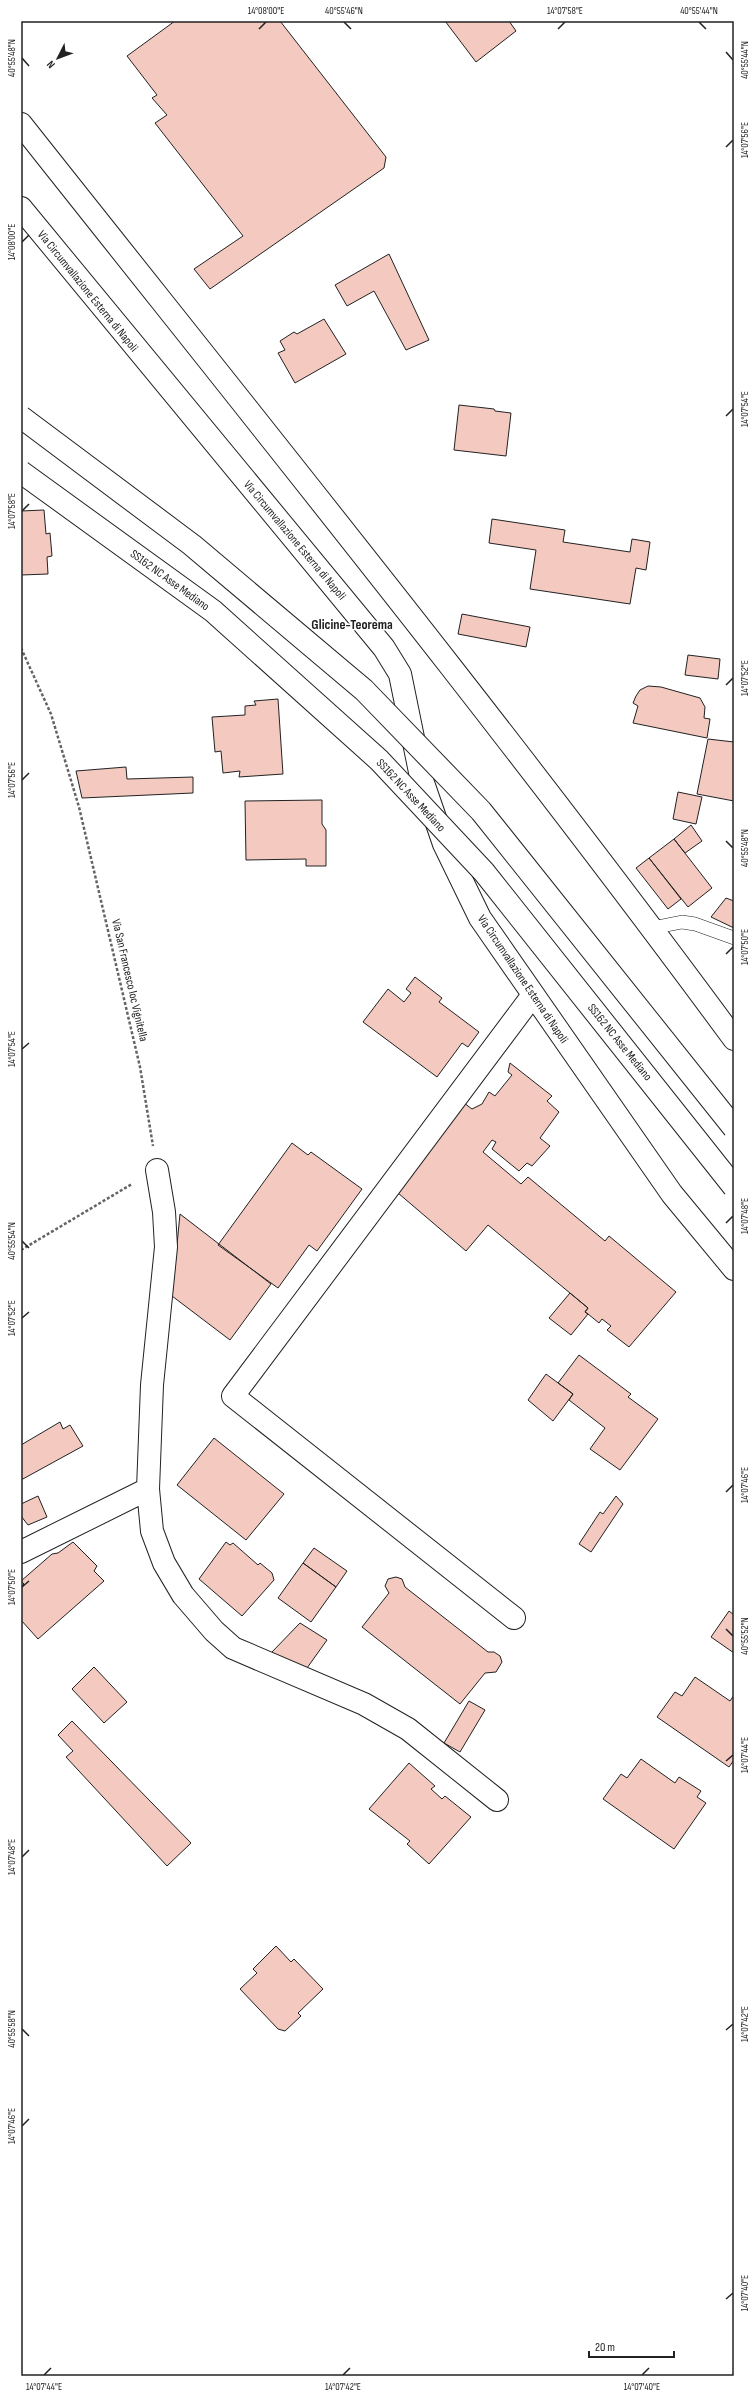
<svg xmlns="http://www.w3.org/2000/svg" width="755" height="2397" font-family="'Sofia Sans Condensed',sans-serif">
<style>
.building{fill:#f3c9c0;stroke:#222}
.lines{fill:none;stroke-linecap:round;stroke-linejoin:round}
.lane-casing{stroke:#222;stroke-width:14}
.street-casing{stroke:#222;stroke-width:24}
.primary-casing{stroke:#222;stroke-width:24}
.path{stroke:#646464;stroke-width:2.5;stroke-dasharray:3 2;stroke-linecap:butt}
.lane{stroke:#fff;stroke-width:13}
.street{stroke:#fff;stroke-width:22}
.primary{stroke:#fff;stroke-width:22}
.highway-bridge-casing{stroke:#222;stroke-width:24;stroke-linecap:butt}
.highway-bridge{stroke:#fff;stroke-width:22}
.ticks{fill:none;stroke:#222;stroke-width:1.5}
.labels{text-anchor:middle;stroke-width:3;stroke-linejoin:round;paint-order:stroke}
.street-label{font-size:12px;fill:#222;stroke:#fff}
.quarter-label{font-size:14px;font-weight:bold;fill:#222;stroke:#fff}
.neatline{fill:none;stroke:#222;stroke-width:1.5}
.ticks-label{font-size:10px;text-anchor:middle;fill:#222}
</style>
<rect width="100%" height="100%" fill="#fff"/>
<path class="building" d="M175 21H280L386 157 384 168 210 289 194 269 243 236 155 123 167 115 152 98 157 95 127 56Z
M445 21H509L516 31 476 62Z
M389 254 429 340 406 350 374 291 347 306 335 285Z
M324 319 346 354 295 383 278 353 285 350 280 341 294 332 297 334Z
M459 405 494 409 495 411 511 413 506 456 454 450Z
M44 510 46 534 50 533 52 556 47 557 48 574 21 575V511Z
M492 519 565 530 563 542 630 552 632 539 650 542 646 570 636 568 630 604 530 589 536 550 489 543Z
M462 614 530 627 526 647 458 634Z
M688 655 720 659 718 679 685 675Z
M648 686 661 687 700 698 705 707 704 718 710 719 707 738 633 723 638 706 633 703 636 696 640 690Z
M278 699 283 774 239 777 240 771 223 773 221 751 215 752 212 717 245 715V706L256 705 254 701Z
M708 739 734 742V739V801L697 794Z
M126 767 127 779 193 777V793L82 798 76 771Z
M678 792 702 797 696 824 673 819Z
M322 800V824L326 830V866H306V859L246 860 245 801Z
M691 825 702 841 685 853 674 839Z
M674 839 712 888 688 907 649 858Z
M649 858 681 899 668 909 636 868Z
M726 898 734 901V928L711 917Z
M415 977 442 998 439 1002 479 1032 468 1047 462 1043 437 1077 363 1022 388 989 404 1002 411 993 406 989Z
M510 1063 552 1096 547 1101 559 1112 540 1138 550 1146 532 1166 527 1163 519 1171 492 1149 496 1142 492 1140 483 1152 521 1184 528 1177 605 1241 609 1236 676 1292 629 1347 607 1330 611 1326 602 1319 599 1323 588 1314 585 1312 588 1308 488 1225 466 1251 398 1193 464 1103 472 1109 482 1104 489 1092 495 1096 512 1075 508 1072Z
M292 1143 308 1155 311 1152 362 1189 317 1251 309 1245 278 1288 218 1245Z
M180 1214 271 1284 230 1340 172 1296Z
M570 1293 588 1308 585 1312 588 1314 571 1335 549 1318Z
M579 1355 631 1394 628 1397 658 1419 620 1470 590 1449 605 1428 569 1400 573 1394 558 1383Z
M546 1374 573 1394 553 1421 528 1400Z
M60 1422 63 1429 70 1425 83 1446 21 1480V1445Z
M214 1438 284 1494 246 1540 177 1485Z
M38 1496 47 1517 28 1525 21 1516V1504Z
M616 1496 623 1504 591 1552 579 1544 600 1512 603 1514Z
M73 1542 97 1566 94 1571 104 1581 38 1639 21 1620V1587L24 1584 21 1581 52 1554 58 1553Z
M226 1542 230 1545 233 1543 258 1565 260 1563 272 1573 274 1580 242 1616 199 1579Z
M314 1548 347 1571 336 1587 303 1563Z
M303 1563 336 1587 311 1622 278 1598Z
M396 1577 402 1579 405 1587 488 1652H494L500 1656 502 1662 496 1672 485 1673 460 1704 362 1627 389 1593 385 1586 388 1579Z
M729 1611 734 1615V1653L711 1637Z
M300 1623 327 1640 307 1668 271 1653Z
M94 1667 127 1702 104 1723 72 1689Z
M695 1677 730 1701 734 1695V1760L729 1767 657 1717 675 1692 682 1696Z
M469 1701 485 1710 460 1752 444 1743Z
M72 1721 191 1843 167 1866 66 1757 73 1751 58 1735Z
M641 1759 675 1783 679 1777 701 1791 697 1797 706 1803 674 1849 603 1799 621 1774 627 1778Z
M409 1763 435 1786 431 1789 442 1799 445 1796 471 1817 429 1864 407 1844 410 1841 369 1809Z
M276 1946 291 1962 294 1959 323 1989 298 2013 301 2016 285 2031 278 2029 240 1989 257 1973 253 1969Z"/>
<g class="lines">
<g class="lane-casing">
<path id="lane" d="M652 928 682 922 695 924 734 938"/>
</g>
<g class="street-casing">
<path id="street" d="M157 1170 164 1212 166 1247 152 1385 148 1489 152 1531 164 1563 183 1595 214 1631 233 1648 364 1704 408 1729 497 1800
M21 1552 148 1489
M514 1618 233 1396 533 995"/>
</g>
<g class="primary-casing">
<path id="primary" d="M21 124C261 427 505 728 734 1039
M21 208 384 648 400 674 421 777 444 844 480 918 672 1194 734 1269"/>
</g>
<path class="path" d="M21 648 51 714 79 807 140 1067 153 1146
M21 1250 132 1184"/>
<use href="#lane" class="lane"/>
<use href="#street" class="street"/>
<use href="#primary" class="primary"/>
<g class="highway-bridge-casing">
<path id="highway-bridge" d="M21 417 192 545 364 690 481 811 734 1128
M21 472 213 611 379 760 484 872 734 1187"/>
</g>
<use href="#highway-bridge" class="highway-bridge"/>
</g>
<path class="ticks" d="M344 22 351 29M699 22 706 29M259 29 266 22M558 29 565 22M726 52 733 60M22 58 29 66M726 147 733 140M22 242 29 235M726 416 733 409M22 511 29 504M726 685 733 678M22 780 29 773M726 841 733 848M726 954 733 947M22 1049 29 1043M726 1223 733 1216M22 1241 29 1248M22 1318 29 1312M726 1492 733 1485M22 1587 29 1581M726 1629 733 1636M726 1761 733 1755M22 1857 29 1850M22 2029 29 2036M726 2030 733 2024M22 2126 29 2119M726 2299 733 2293M44 2375 51 2368M343 2375 350 2368M642 2375 649 2368"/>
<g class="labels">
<g class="street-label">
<text transform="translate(88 291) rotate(51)" y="4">Via Circumvallazione Esterna di Napoli</text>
<text transform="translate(295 540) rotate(50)" y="4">Via Circumvallazione Esterna di Napoli</text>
<text transform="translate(170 580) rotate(36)" y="4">SS162 NC Asse Mediano</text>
<text transform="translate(411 795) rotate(47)" y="4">SS162 NC Asse Mediano</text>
<text transform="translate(523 979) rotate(56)" y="4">Via Circumvallazione Esterna di Napoli</text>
<text transform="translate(130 980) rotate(77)" y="4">Via San Francesco loc Vignitella</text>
<text transform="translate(620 1042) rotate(51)" y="4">SS162 NC Asse Mediano</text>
</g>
<g class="quarter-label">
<text x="352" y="629">Glicine-Teorema</text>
</g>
</g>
<rect width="755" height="2397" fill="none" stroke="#ffffff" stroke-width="44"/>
<g transform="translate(58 58) rotate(228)" stroke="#ffffff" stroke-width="3" paint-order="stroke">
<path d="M0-3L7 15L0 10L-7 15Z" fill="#222222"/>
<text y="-6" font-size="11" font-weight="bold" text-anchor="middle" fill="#222222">N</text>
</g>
<path d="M589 2351v6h85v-6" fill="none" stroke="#222222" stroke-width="2"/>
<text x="595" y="2351" font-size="12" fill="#222222" stroke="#ffffff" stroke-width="3" paint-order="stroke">20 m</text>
<rect x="22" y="22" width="711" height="2353" class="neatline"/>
<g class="ticks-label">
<text x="266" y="14">14°08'00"E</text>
<text x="344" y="14">40°55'46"N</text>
<text x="565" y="14">14°07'58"E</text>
<text x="699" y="14">40°55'44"N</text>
<text transform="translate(11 58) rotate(-90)" y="4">40°55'48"N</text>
<text transform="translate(744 60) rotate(-90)" y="4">40°55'44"N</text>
<text transform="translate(744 140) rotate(-90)" y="4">14°07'56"E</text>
<text transform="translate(11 242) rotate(-90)" y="4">14°08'00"E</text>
<text transform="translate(744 409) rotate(-90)" y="4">14°07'54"E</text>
<text transform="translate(11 511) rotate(-90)" y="4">14°07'58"E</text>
<text transform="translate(744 678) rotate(-90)" y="4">14°07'52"E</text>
<text transform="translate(11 780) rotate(-90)" y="4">14°07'56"E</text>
<text transform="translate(744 848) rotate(-90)" y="4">40°55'48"N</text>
<text transform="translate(744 947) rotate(-90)" y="4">14°07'50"E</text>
<text transform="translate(11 1049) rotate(-90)" y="4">14°07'54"E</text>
<text transform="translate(744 1216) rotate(-90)" y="4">14°07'48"E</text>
<text transform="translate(11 1241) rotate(-90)" y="4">40°55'54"N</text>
<text transform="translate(11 1318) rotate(-90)" y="4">14°07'52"E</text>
<text transform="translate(744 1485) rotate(-90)" y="4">14°07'46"E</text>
<text transform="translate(11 1587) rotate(-90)" y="4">14°07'50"E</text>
<text transform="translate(744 1636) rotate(-90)" y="4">40°55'52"N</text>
<text transform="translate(744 1755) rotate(-90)" y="4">14°07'44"E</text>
<text transform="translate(11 1857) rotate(-90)" y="4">14°07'48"E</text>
<text transform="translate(744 2024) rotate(-90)" y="4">14°07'42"E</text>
<text transform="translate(11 2029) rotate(-90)" y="4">40°55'58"N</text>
<text transform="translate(11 2126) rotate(-90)" y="4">14°07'46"E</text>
<text transform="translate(744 2293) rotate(-90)" y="4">14°07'40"E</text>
<text x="44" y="2390">14°07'44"E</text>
<text x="343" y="2390">14°07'42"E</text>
<text x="642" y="2390">14°07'40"E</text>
</g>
</svg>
